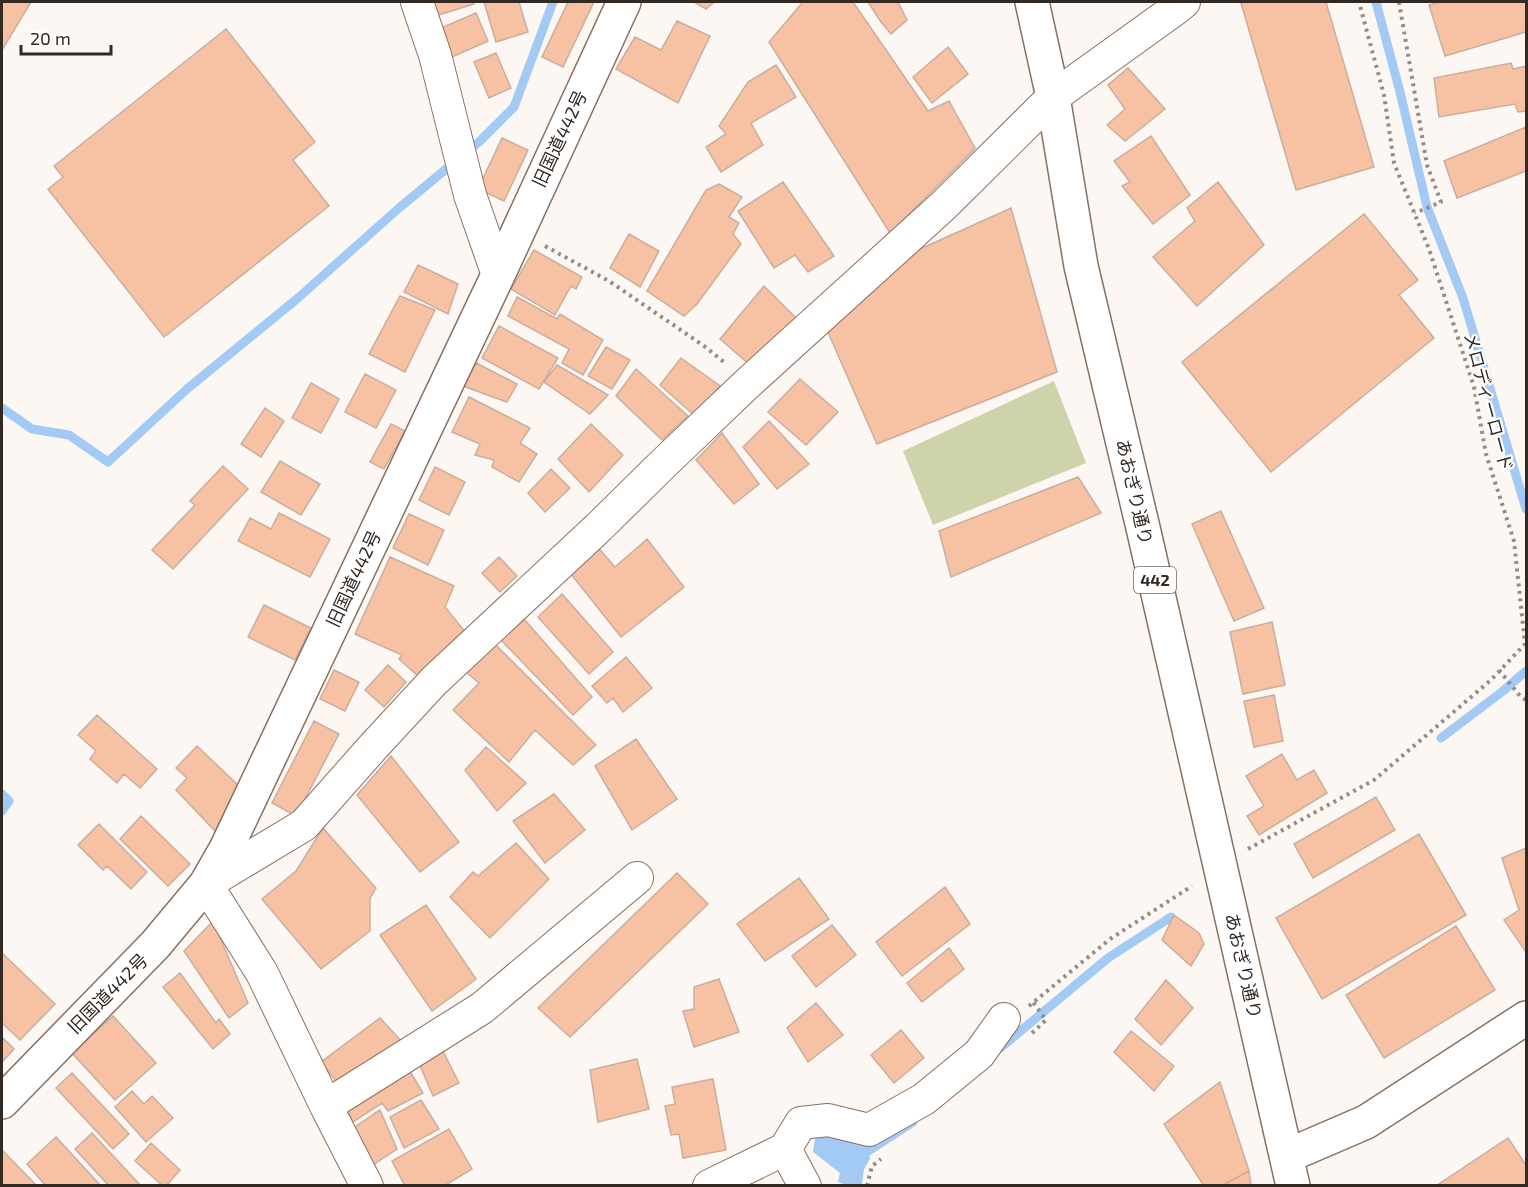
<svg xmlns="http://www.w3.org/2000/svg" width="1528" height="1187" font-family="'Exo 2','Noto Sans JP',sans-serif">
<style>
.green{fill:#cfd3ab}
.water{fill:#a3c9f5}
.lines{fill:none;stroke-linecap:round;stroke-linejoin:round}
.stream{stroke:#a3c9f5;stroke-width:9}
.building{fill:#f7c1a3;stroke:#c9ae9f;stroke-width:1.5}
.minor-casing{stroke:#897062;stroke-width:34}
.tertiary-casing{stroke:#897062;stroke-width:36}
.trunk-casing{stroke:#897062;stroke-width:36}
.path{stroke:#948c87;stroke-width:4;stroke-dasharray:3 4.5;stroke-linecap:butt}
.minor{stroke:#fff;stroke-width:32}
.tertiary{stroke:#fff;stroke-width:33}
.trunk{stroke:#fff;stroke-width:33}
.labels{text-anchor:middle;stroke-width:4.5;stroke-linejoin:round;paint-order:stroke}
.shield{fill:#fff;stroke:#706965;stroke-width:1.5}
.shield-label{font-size:16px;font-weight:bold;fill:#332923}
.street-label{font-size:18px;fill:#332923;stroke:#fff}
</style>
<rect width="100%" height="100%" fill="#fcf7f3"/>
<path class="green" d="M1054 381 1086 463 933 525 903 451Z"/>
<path class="water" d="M828 1128 867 1142 870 1159 864 1169 862 1184 860 1185H846L838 1182 840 1173 813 1152 815 1139Z"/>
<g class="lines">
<path class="stream" d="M1376 2 1400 92 1427 207 1463 298 1526 509
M2 408 32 429 69 435 108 462 187 389 298 298 399 208 480 141 514 107 553 2
M1441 738 1503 691 1526 671
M2 794 9 801 2 811
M999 1049 1108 958 1171 917
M859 1157 913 1122"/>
</g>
<path class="building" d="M2 2H31L2 50Z
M430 2H473L474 4 435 16Z
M484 2H519L528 32 496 42Z
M568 2H594L563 67 542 57Z
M694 2H714L706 9Z
M801 2H853L928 111 949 101 975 148 890 233 769 42 802 3Z
M868 2H898L907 20 891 34 881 22Z
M1247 2H1326L1374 167 1296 190 1241 3Z
M1440 2H1526V32L1445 56 1429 5Z
M476 13 488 41 452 57 439 29Z
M677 21 710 36 678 103 616 69 635 37 661 50Z
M226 29 315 142 293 160 329 206 164 337 48 189 63 177 54 166Z
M948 47 968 74 932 103 913 77Z
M496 53 511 88 489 98 474 62Z
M1511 63 1513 69 1526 66V111L1518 112 1515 104 1439 117 1434 78Z
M776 65 796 97 751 123 763 145 721 172 706 147 726 134 719 126 748 82Z
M1128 68 1165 109 1125 141 1107 125 1125 109 1108 85Z
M1526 127V171L1457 198 1444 161Z
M1151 136 1190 195 1153 224 1122 186 1130 182 1114 161Z
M502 138 528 150 504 201 478 189Z
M783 182 834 256 808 272 795 255 774 268 738 211Z
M1218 182 1264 245 1197 306 1153 257 1195 221 1187 208Z
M719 184 742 197 729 217 739 223 733 234 741 244 697 304 684 316 647 291 706 190Z
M1011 208 1057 372 877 444 827 330 918 250Z
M1364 214 1418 280 1399 295 1434 338 1271 472 1182 362Z
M629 234 659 251 640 287 610 268Z
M534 250 582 277 576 289 571 286 555 315 511 289Z
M418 265 458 284 448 314 404 292Z
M764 286 796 318 750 365 720 339Z
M400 296 435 310 405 372 369 354Z
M517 297 557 319 560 314 603 340 583 375 562 363 569 349 508 316Z
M499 326 558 358 539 389 482 358Z
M606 347 630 360 612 389 588 376Z
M681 358 720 386 695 416 660 385Z
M476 363 517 384 507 402 463 386Z
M557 365 608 395 590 414 544 382Z
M636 369 688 416 662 440 616 396Z
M365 374 396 390 376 428 345 412Z
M800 379 838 412 806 445 768 412Z
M311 383 339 399 321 433 292 418Z
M469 397 530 428 520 443 537 454 519 482 492 467 494 460 475 455 480 444 452 432Z
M265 408 284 421 261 457 241 444Z
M769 421 809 464 777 489 743 447Z
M391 424 405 431 384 469 370 462Z
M591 424 623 455 589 492 558 459Z
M722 433 759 484 734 504 696 460Z
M280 461 320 484 301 515 261 492Z
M223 466 248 489 173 569 152 550 195 505 190 501Z
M435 467 465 482 449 515 419 500Z
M551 469 570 488 545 512 528 493Z
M1078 477 1101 513 951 577 939 531Z
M1221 511 1264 608 1234 621 1192 524Z
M279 513 330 539 310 577 238 541 250 518 271 529Z
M409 514 444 530 428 565 393 548Z
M647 539 684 587 621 637 567 569 596 545 615 567Z
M390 557 454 586 445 607 466 633 420 678 399 659 402 655 355 634Z
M499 557 517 576 500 592 482 573Z
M562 594 613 652 589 674 538 617Z
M264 605 311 628 295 660 248 637Z
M524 619 592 697 573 715 501 640Z
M1272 622 1285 685 1243 694 1230 632Z
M495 644 596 745 573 765 535 730 509 762 453 710 479 683 466 672Z
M626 657 652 688 623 712 613 698 607 703 592 686Z
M388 665 406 682 384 707 365 690Z
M334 670 359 682 345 711 320 699Z
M1274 695 1283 741 1254 747 1244 701Z
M97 715 157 769 140 788 124 774 117 783 90 759 96 751 78 735Z
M314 721 339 734 296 816 272 803Z
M636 739 677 799 632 830 595 766Z
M197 746 241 788 215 831 176 790 187 778 176 768Z
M486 747 526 783 497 811 465 770Z
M1282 754 1297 780 1314 770 1327 793 1259 835 1247 816 1264 806 1246 776Z
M391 756 459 842 420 872 357 795Z
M554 794 585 830 545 863 513 821Z
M1376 797 1395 830 1313 878 1294 844Z
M141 816 190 864 168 886 120 839Z
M99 824 147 872 131 889 107 866 103 870 78 845Z
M323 828 376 888 370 898V931L321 969 262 899 296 871Z
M1419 834 1466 915 1322 999 1276 918Z
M516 843 549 879 490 938 450 897 473 872 478 876Z
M1526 848V952L1504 920 1519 910 1502 858Z
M677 873 708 904 570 1037 538 1008Z
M799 878 829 919 765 961 737 924Z
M945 887 970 924 902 976 876 942Z
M426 905 476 979 432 1011 380 935Z
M1174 915 1199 933 1204 944 1191 966 1162 940Z
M213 921 248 1003 229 1018 184 951Z
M832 925 856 955 816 987 792 956Z
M1456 926 1495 990 1384 1058 1346 995Z
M949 948 964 969 922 1002 907 983Z
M2 953 55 1004 20 1040 2 1023Z
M180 973 216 1023 219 1019 230 1034 213 1049 163 987Z
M719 979 739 1032 694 1047 683 1011 694 1009V987Z
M1166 980 1193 1008 1161 1045 1135 1019Z
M816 1003 843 1035 808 1062 787 1028Z
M113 1016 156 1063 115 1100 72 1053Z
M380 1018 406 1046 342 1089 321 1062Z
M901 1030 924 1058 894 1083 871 1055Z
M1131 1031 1174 1066 1154 1091 1114 1052Z
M2 1037 14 1049 2 1062Z
M443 1051 459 1083 433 1096 419 1063Z
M637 1059 649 1109 598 1122 590 1070Z
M405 1063 423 1093 388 1111 382 1103 353 1122 343 1101Z
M72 1073 129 1134 113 1149 56 1088Z
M713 1079 726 1150 683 1158 679 1134 671 1135 665 1106 675 1104 672 1087Z
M1220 1082 1249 1171 1221 1186H1204L1164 1124Z
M132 1091 144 1104 152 1096 173 1118 146 1142 115 1107Z
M421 1100 439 1129 404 1148 390 1117Z
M380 1110 397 1149 367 1169 349 1131Z
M449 1129 472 1169 444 1186H405L392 1161Z
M92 1133 141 1186H109L75 1149Z
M56 1137 101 1186H46L27 1164Z
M1508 1138 1526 1165V1186H1436Z
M151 1143 180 1170 166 1186H163L135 1161Z
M2 1150 37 1186H2Z
M1249 1171 1251 1186H1221Z"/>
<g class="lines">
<g class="minor-casing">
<path id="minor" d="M417 2 435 55 470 195 498 275
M326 1106 482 1008 637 878
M785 1149 801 1123 828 1120 869 1130 924 1099 979 1054 1004 1019
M367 1186 326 1106 262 973 206 884 304 825 373 747 434 681 599 527 664 463 749 382 943 206 1053 97 1174 10 1184 2
M709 1186 785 1149 805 1186"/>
</g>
<g class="tertiary-casing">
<path id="tertiary" d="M2 1102 155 945 206 884 226 849 498 275 624 2
M1287 1156 1366 1122 1526 1018"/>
</g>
<g class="trunk-casing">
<path id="trunk" d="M1032 2 1053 97 1081 266 1144 532 1293 1186"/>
</g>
<path class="path" d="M1399 2 1427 165 1441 202 1415 213
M545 246 609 281 704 346 724 362
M1499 670 1520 696 1526 700
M1248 849 1374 780 1491 680 1525 644 1514 541 1486 454 1474 387 1429 249 1394 163 1384 95 1359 2
M1029 1006 1110 939 1192 886
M1032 1033 1046 1020 1033 1002
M867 1186 872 1166 881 1159"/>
<use href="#minor" class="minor"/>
<use href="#tertiary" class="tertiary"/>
<use href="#trunk" class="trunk"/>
</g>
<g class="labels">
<rect class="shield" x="1134" y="567" width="42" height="26" rx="4.5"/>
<g class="shield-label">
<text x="1155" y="586">442</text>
</g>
<g class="street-label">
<text transform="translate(560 139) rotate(-65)" y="6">旧国道442号</text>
<text transform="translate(1488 402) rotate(75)" y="6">メロディーロード</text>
<text transform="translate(1134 492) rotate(77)" y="6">あおぎり通り</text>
<text transform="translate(354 579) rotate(-65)" y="6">旧国道442号</text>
<text transform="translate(1243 966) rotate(77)" y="6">あおぎり通り</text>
<text transform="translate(108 994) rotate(-45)" y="6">旧国道442号</text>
</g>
</g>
<rect width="1528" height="1187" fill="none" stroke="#332923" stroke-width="6"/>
<path d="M21 45v9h90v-9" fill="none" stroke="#332923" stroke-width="3"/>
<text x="30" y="45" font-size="18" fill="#332923" stroke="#ffffff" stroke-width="4.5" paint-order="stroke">20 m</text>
</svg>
